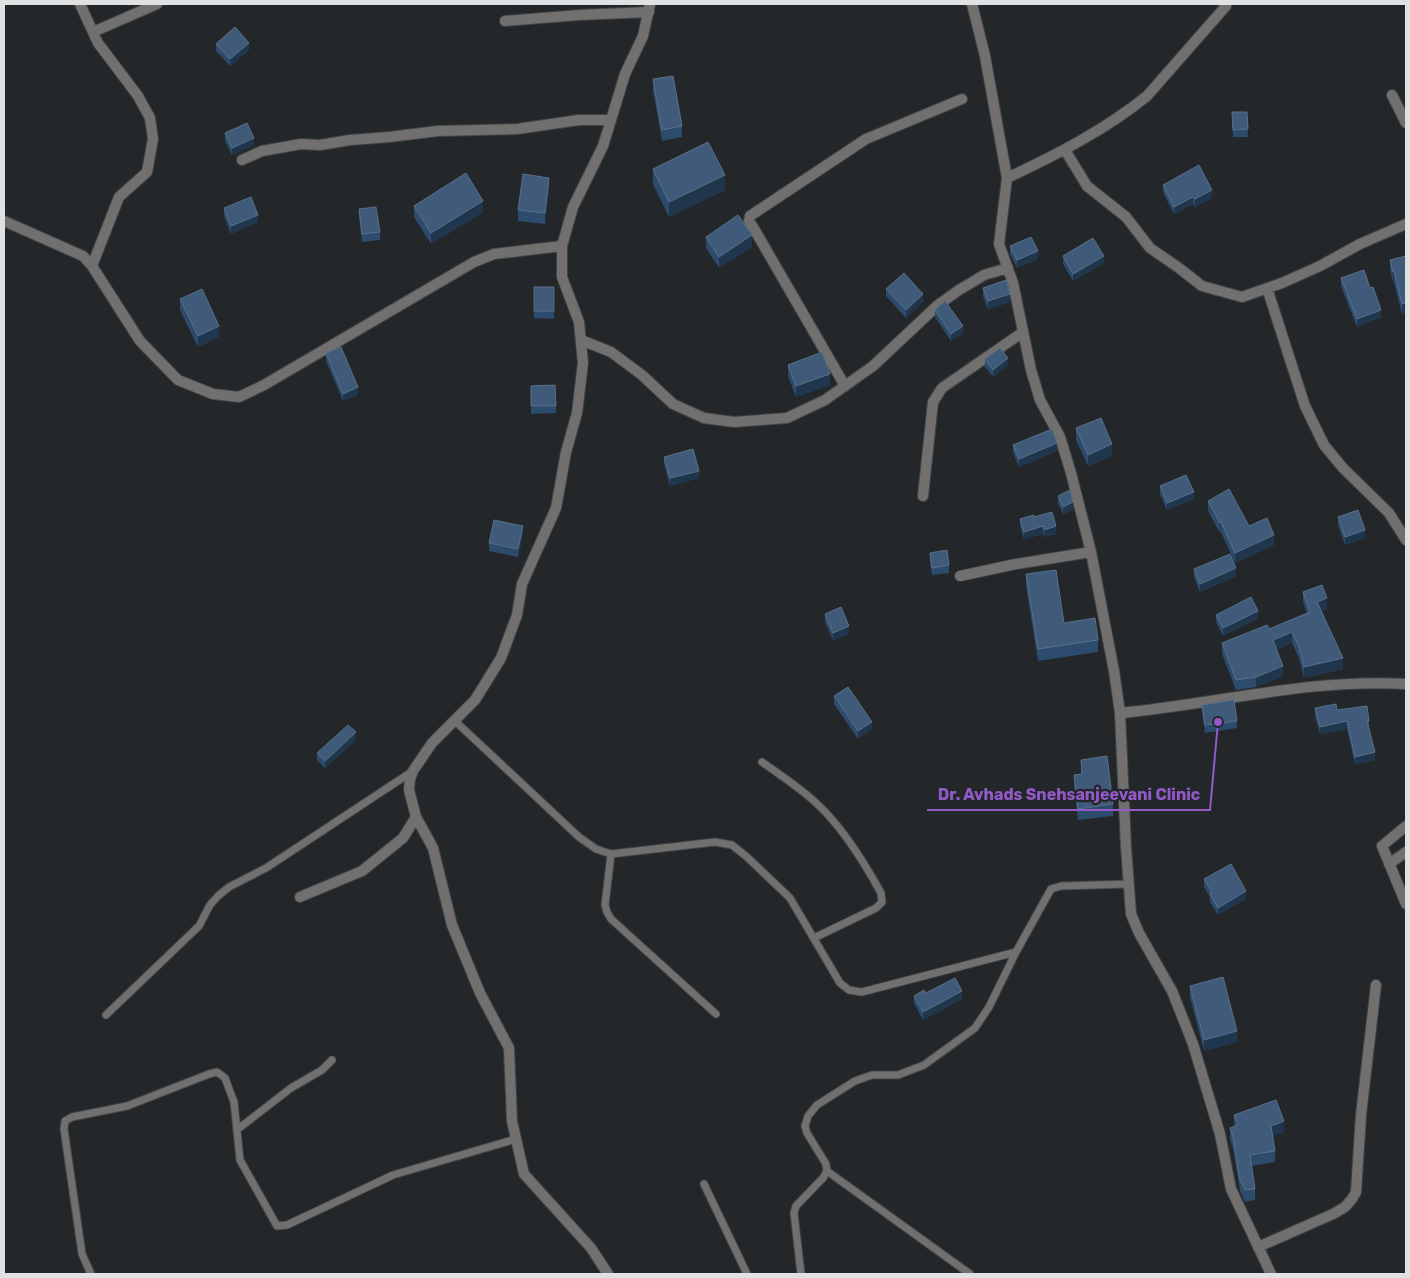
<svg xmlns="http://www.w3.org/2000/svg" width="1410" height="1278" font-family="Rubik,sans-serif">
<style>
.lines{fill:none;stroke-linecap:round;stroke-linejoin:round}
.service-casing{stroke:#424547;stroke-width:9}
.minor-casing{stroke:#424547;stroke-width:12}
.tertiary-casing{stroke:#424547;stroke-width:12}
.service{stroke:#71706f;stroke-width:7}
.minor{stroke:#71706f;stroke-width:10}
.tertiary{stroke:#71706f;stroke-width:10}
.wall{fill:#2c4b6d}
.shaded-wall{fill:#20364c}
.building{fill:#3f5b79;stroke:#58708a}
.leader{fill:none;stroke:#9459c8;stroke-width:2}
.callout-dot{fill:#9459c8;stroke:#242729;stroke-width:2}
.callout-label{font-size:16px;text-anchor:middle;font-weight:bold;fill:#9459c8;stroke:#242729;stroke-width:4.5;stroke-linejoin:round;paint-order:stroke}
</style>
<rect width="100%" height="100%" fill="#242729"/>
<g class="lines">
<g class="service-casing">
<path id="service" d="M455 721 579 837 596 849 611 854 715 842 732 845 747 857 790 898 840 983 849 990 862 992 1016 952
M762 762C780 775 799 787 815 802 841 825 864 862 881 893L882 902 876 908 814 938
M611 854 605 905 607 912 611 919 716 1014
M106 1015 199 926 210 905 218 896 229 887 266 868 413 771
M238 1129 291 1088 322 1070 332 1060
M827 1171 970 1274
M704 1184 747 1274
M91 1274 82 1254 64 1129 65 1121 72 1117 127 1106 209 1074 217 1072 225 1078 234 1102 240 1160 277 1226 287 1225 393 1175 516 1139
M801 1274 794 1213 796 1206 823 1178 827 1171 826 1164 807 1133 805 1126 808 1116 817 1105 855 1081 872 1075H898L924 1065 975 1028 989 1007 1016 952 1051 889 1061 886 1129 884"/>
</g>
<g class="minor-casing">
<path id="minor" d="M80 4 98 43 138 96 150 118 153 139 147 172 119 197 92 266
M972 4 985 56 1007 178 999 244 1013 283 1031 370 1040 400 1060 437 1071 473 1091 552 1114 671 1120 713 1126 847 1131 914 1139 933 1172 991 1193 1044 1220 1134 1231 1189 1271 1274
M505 21 579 15 649 12
M93 32 157 4
M1392 95 1406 123
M1065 150 1087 186 1126 217 1150 248 1179 268 1202 286 1242 297 1282 283 1320 266 1360 244 1406 224
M242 160 262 151 301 144 320 145 350 140 389 137 438 131 517 129 579 120H611
M1007 178C1056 155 1105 130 1147 96L1226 6
M4 221 83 256 92 266 140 341 178 380 213 394 239 397 264 385 474 262 494 254 562 246
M1267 288 1305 406 1324 445 1343 468 1389 513 1406 540
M581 340 611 352 642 375 673 404 704 418 734 422 787 418 825 400 873 366 938 305 959 290 984 275 1008 268
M845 386 753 227 749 221 750 216 866 139 962 99
M923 496 933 402 942 388 1023 332
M960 576 1016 564 1091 552
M1406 826 1382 846 1406 904
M1389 864 1406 852
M300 897 362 871 403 838 416 817
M1258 1247 1333 1214 1345 1207 1352 1199 1356 1192 1361 1115 1376 985"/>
</g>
<g class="tertiary-casing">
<path id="tertiary" d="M1120 713C1216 704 1310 678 1406 684
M608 1274 591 1248 524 1174 512 1121 509 1048 480 993 452 925 433 848 416 817 409 790 410 779 413 771 432 743 475 700 501 658 517 615 522 584 556 508 566 452 577 413 583 363 579 322 562 277V246L573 207 603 146 625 74 643 36 650 4"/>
</g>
<use href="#service" class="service"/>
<use href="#minor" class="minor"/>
<use href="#tertiary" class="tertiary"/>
</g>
<path class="wall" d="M216 44 249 50 230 66 216 51Z
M653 79 682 126V137L662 141 653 91Z
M1232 112H1247L1248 137H1233Z
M225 133 254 145 232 155 225 141Z
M653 169 725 190 669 217 653 184Z
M1163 185 1212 198 1195 207 1193 204 1174 214 1163 192Z
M549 189 545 224 518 221V210Z
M414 206 483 212 431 244 414 217Z
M224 208 258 222 231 234 224 216Z
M359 209 380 232V240L362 242 359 216Z
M706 237 752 247 719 268 706 248Z
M1010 246 1038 259 1017 268 1010 254Z
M1063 256 1104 263 1073 281 1063 264Z
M1406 256 1402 315 1394 282H1393L1390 270V260Z
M1341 278 1381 317 1357 327 1341 286Z
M534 287H554V319L534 318Z
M983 288 1010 302 988 309 983 296Z
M886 289 923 301 906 318 886 296Z
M180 299 219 337 198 347 180 310Z
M935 310 963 333 951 341 935 317Z
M326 353 358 395 343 401 326 361Z
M985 359 1008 365 993 377 985 367Z
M788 365 830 385 796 397 788 376Z
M555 385 556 413 531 414V386Z
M1076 428 1112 456 1088 466 1076 440Z
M1013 445 1057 451 1019 467 1013 452Z
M664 457 699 478 670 486 664 464Z
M1160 486 1194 499 1167 510 1160 494Z
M1058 496 1073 510 1063 514 1058 503Z
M1208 501 1249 526 1274 545 1235 563 1221 532 1220 533 1208 511Z
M1034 517 1056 534 1044 537 1043 534 1024 539 1020 526V519Z
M1338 517 1365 538 1345 545 1338 525Z
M523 534 518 557 489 551V543Z
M930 553 949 565V573L932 575 930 560Z
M1194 569 1236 576 1200 592 1194 577Z
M1026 574 1064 623 1098 640V652L1038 661 1026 586Z
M1303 592 1327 609 1321 611 1343 669 1304 678 1299 658 1292 643 1277 649 1283 676 1256 687 1236 690 1222 654V643L1269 629 1307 613 1303 602Z
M825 614 849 634 833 640 825 622Z
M1216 615 1258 618 1223 636 1216 622Z
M834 696 872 729 858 739 834 704Z
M1202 705 1237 721V728L1205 733 1202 712Z
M1315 708 1337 710 1369 721V728L1375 760 1355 764 1347 729 1320 734 1315 716Z
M356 740 325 768 317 760V753Z
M1081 760 1113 804V816L1078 820 1074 786V775L1081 774Z
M1204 879 1246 899 1218 915 1210 902V897L1204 887Z
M1190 986 1237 1042 1204 1051 1190 997Z
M926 993 962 999 923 1020 914 1003V996Z
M1234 1115 1284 1132 1272 1136 1275 1151V1162L1252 1166 1255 1189V1200L1245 1202 1240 1191 1233 1148 1230 1139V1128L1234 1126Z"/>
<path class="shaded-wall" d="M249 43V50L230 66V59Z
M254 138V145L232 155V148Z
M725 175V190L669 217V202Z
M549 178V189L545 224V213Z
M1212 190V198L1195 207V199Z
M1193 197V204L1174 214V207Z
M483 201V212L431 244V233Z
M258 215V222L231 234V226Z
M752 235V247L719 268V257Z
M1038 251V259L1017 268V260Z
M1104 256V263L1073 281V274Z
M1394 271V282H1393V272Z
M923 294V301L906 318V310Z
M1010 294V302L988 309V301Z
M1406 303V314L1402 315V304Z
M1381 310V317L1357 327V319Z
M219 326V337L198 347V336Z
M963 326V333L951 341V334Z
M1008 358V365L993 377V370Z
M830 374V385L796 397V386Z
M358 387V395L343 401V394Z
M1057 443V451L1019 467V459Z
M1112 444V456L1088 466V455Z
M699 471V478L670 486V478Z
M1194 492V499L1167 510V503Z
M1073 502V510L1063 514V507Z
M1221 522V532L1220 533V523Z
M523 526V534L518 557V549Z
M1043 526V534L1024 539V532Z
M1056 526V534L1044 537V530Z
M1365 530V538L1345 545V537Z
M1274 535V545L1235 563V553Z
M1236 568V576L1200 592V584Z
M1327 598V609L1317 612V602Z
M1258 611V618L1223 636V628Z
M849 626V634L833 640V633Z
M1292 632V643L1273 650V640Z
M1343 658V669L1304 678V667Z
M1283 666V676L1256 687V677Z
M1347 721V729L1320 734V727Z
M872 722V729L858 739V731Z
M356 732V740L325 768V761Z
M1375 752V760L1355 764V757Z
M1246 891V899L1218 915V908Z
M962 991V999L923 1020V1012Z
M1237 1031V1042L1204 1051V1040Z
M1284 1121V1132L1271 1137V1126Z"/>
<path class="building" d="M235 27 249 43 230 59 216 44Z
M673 76 682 126 662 130 653 79Z
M1232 112H1247L1248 129 1233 130Z
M247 123 254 138 232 148 225 133Z
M708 142 725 175 669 202 653 169Z
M1199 165 1212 190 1195 199 1193 197 1174 207 1163 185Z
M466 173 483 201 431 233 414 206Z
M523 174 549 178 545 213 518 210Z
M251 197 258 215 231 226 224 208Z
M376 207 380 232 362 234 359 209Z
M738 215 752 235 719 257 706 237Z
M1031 237 1038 251 1017 260 1010 246Z
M1093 238 1104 256 1073 274 1063 256Z
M1406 256V303L1402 304 1394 271 1393 272 1390 260Z
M1364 270 1370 288 1373 287 1381 310 1357 319 1341 278Z
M904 273 923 294 906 310 886 289Z
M1006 280 1010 294 988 301 983 288Z
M534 287H554V311H534Z
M202 289 219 326 198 336 180 299Z
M945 301 963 326 951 334 935 310Z
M341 347 358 387 343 394 326 353Z
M1000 348 1008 358 993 370 985 359Z
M822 352 830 374 796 386 788 365Z
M555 385 556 406H531V386Z
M1101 418 1112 444 1088 455 1076 428Z
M1052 429 1057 443 1019 459 1013 445Z
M693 449 699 471 670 478 664 457Z
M1186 475 1194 492 1167 503 1160 486Z
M1229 489 1249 526 1267 518 1274 535 1235 553 1221 522 1220 523 1208 501Z
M1070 490 1073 502 1063 507 1058 496Z
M1358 510 1365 530 1345 537 1338 517Z
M1052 512 1056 526 1044 530 1043 526 1024 532 1020 519 1034 515V517Z
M494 520 523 526 518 549 489 543Z
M947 550 949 565 932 568 930 553Z
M1230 554 1236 568 1200 584 1194 569Z
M1056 570 1064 623 1095 618 1098 640 1038 649 1026 574Z
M1322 585 1327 598 1317 602 1343 658 1304 667 1299 647 1292 632 1273 640 1283 666 1256 677 1236 680 1222 643 1267 625 1269 629 1310 612 1303 592Z
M1251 597 1258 611 1223 628 1216 615Z
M841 607 849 626 833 633 825 614Z
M848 687 872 722 858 731 834 696Z
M1234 700 1237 721 1205 725 1202 705Z
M1336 704 1337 710 1367 706 1369 721H1367L1375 752 1355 757 1347 721 1320 727 1315 708Z
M348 725 356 732 325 761 317 753Z
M1107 756 1113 804 1078 809 1074 775 1082 774 1081 760Z
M1231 864 1246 891 1218 908 1210 894 1212 893 1204 879Z
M1223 977 1237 1031 1204 1040 1190 986Z
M955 978 962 991 923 1012 914 996 924 990 926 993Z
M1276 1100 1284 1121 1271 1126 1275 1151 1250 1155 1255 1189 1245 1190 1240 1180 1233 1137 1230 1128 1238 1125 1234 1115Z"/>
<path class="leader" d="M1218 722L1210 810H927"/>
<circle class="callout-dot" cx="1218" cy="722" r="5"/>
<g class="callout-label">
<text x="1069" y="800">Dr. Avhads Snehsanjeevani Clinic</text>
</g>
<rect width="1410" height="1278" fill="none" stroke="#dfe1e2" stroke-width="10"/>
</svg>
